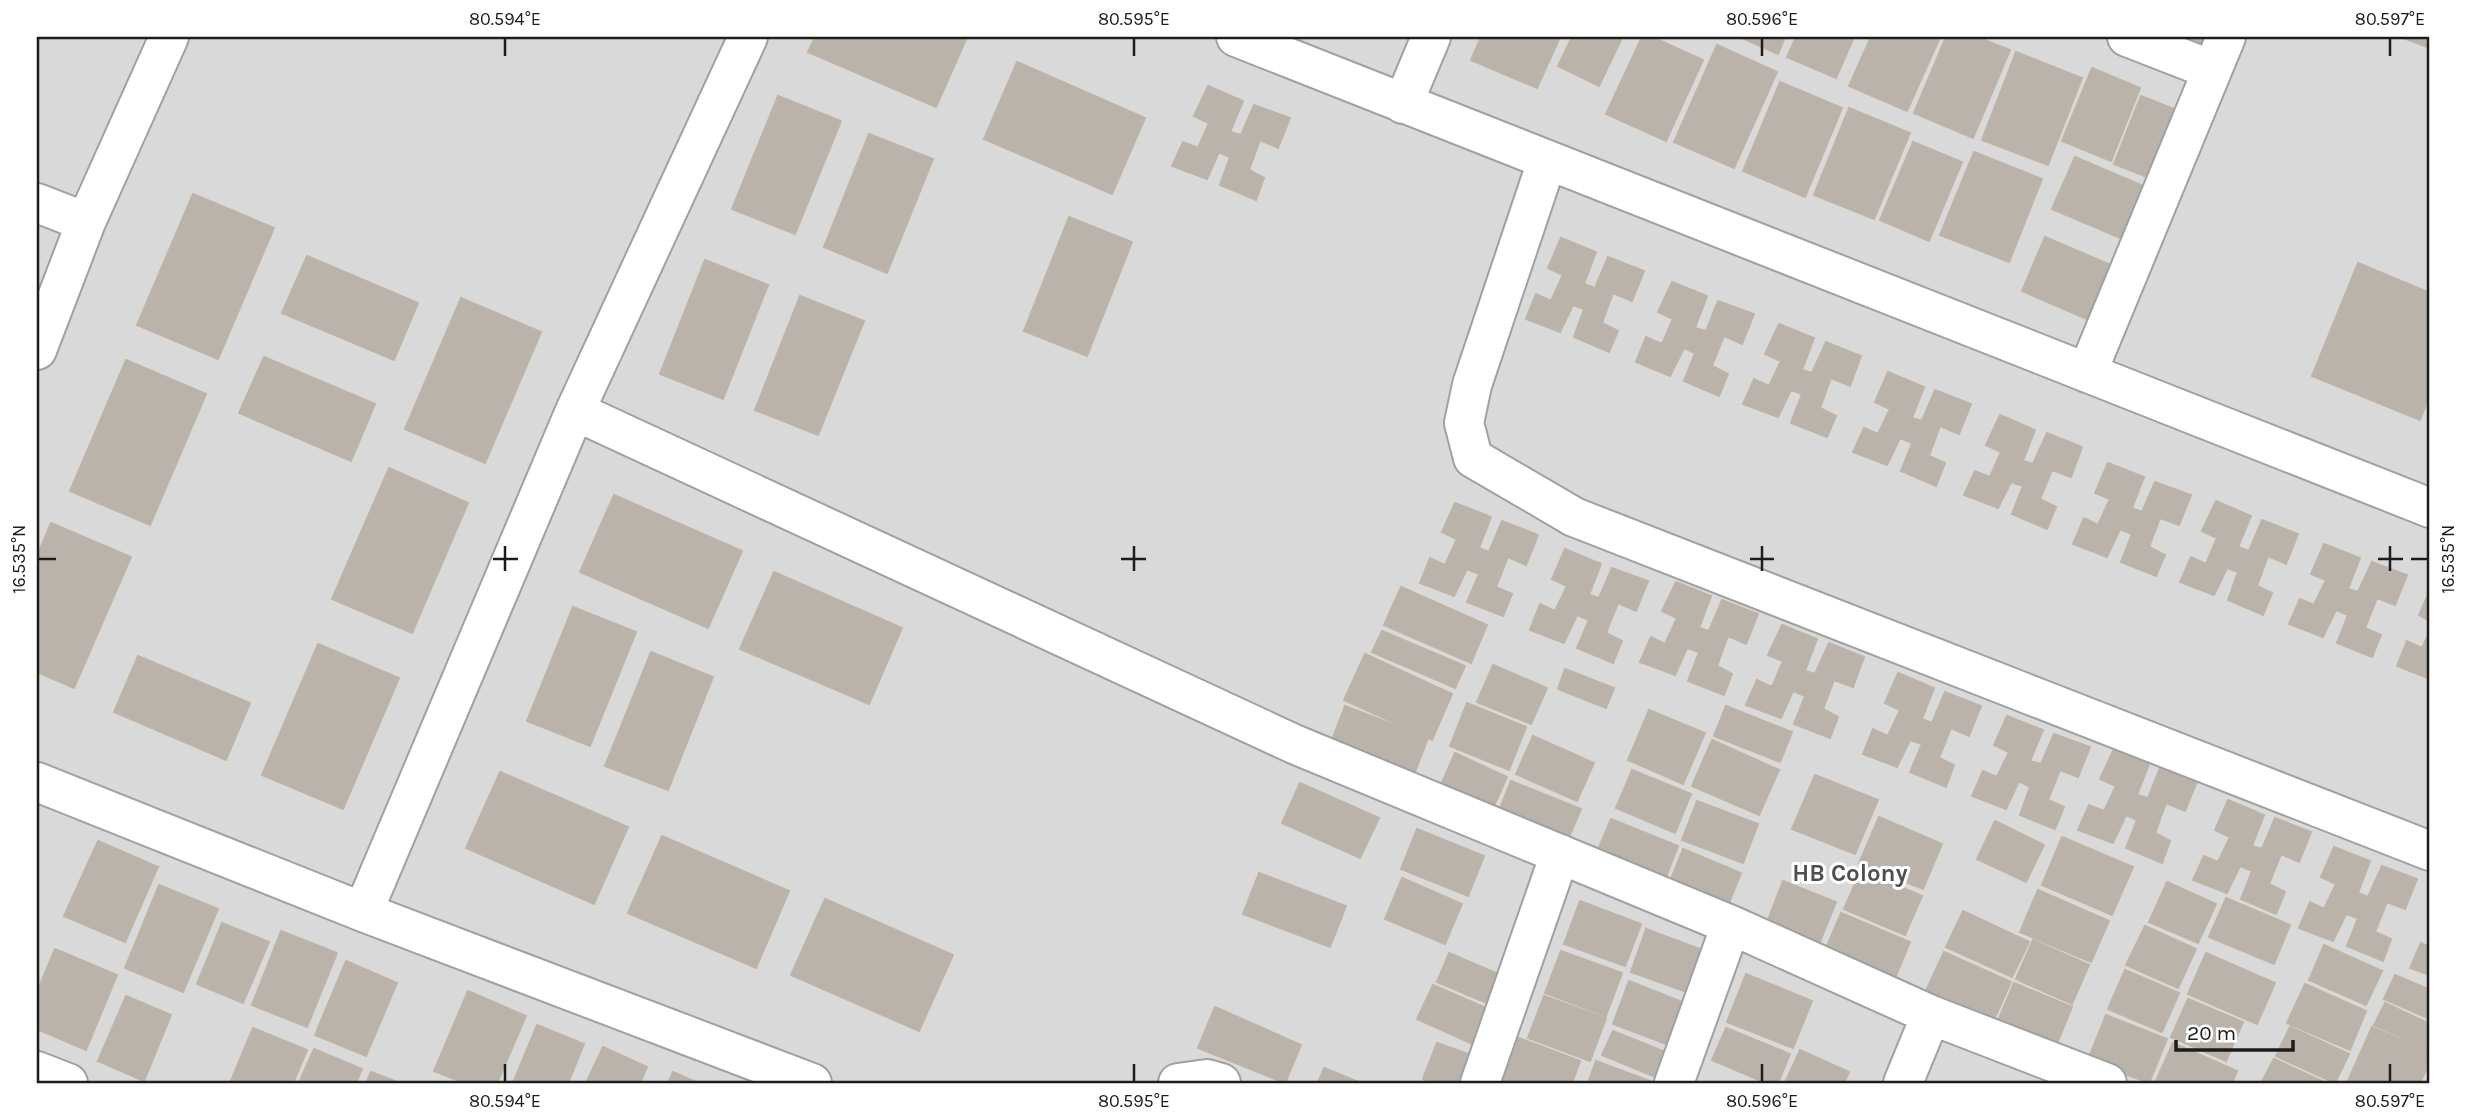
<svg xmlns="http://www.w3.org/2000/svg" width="2467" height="1120" font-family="Karla,sans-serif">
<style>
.residential{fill:#dad9d9}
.building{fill:#b9b3ac;stroke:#bdb3a6;stroke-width:2}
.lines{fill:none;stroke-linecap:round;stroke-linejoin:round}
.minor-casing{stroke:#a0a0a0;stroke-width:42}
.minor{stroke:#fff;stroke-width:38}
.ticks{fill:none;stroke:#1c1c1c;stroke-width:2.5}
.labels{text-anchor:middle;stroke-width:6;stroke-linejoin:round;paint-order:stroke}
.neighbourhood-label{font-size:24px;font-weight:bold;fill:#4f4f4f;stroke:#fff}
.neatline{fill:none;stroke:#1c1c1c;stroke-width:2.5}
.ticks-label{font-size:18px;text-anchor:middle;fill:#1c1c1c}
</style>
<rect width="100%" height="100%" fill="#edebe3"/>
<path class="residential" d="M37 37H2430V1083H37Z"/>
<path class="building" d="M815 37H967L936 107 808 52Z
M1481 37H1560L1537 88 1471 60Z
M1572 37 1622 38 1599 86 1558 66Z
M1642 37H1652L1703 60 1666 141 1606 114Z
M1740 37H1785L1778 54Z
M1796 37H1854L1836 78 1787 57Z
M1871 37H1940L1907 111 1849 86Z
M1946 37H1977L2010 50 1973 138 1914 113Z
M2153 37H2213L2205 57Z
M2401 37H2430V48Z
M1717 45 1777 72 1734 168 1674 142Z
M2016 52 2082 78 2048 165 1982 140Z
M1017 62 1145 118 1112 194 984 139Z
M2092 68 2140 88 2111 161 2062 141Z
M1780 82 1842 108 1805 197 1743 171Z
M1208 86 1243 101 1230 132 1241 135 1254 105 1290 118 1278 148 1260 140 1249 170 1264 178 1256 200 1220 185 1230 157 1219 152 1207 179 1172 166 1183 142 1198 148 1209 123 1194 116Z
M778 96 841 121 795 234 732 209Z
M2141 96 2187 114 2160 182 2114 164Z
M1849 108 1910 133 1874 219 1814 195Z
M869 134 933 159 887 273 824 247Z
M1913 142 1962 162 1929 241 1880 220Z
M1974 152 2042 179 2009 262 1940 235Z
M2075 157 2155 191 2132 243 2052 209Z
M193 194 274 228 218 359 137 325Z
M1069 217 1132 242 1087 356 1024 331Z
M2045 237 2125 271 2101 325 2022 291Z
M1561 238 1596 252 1584 284 1595 288 1608 257 1644 271 1632 301 1613 293 1602 323 1618 331 1609 352 1574 337 1584 309 1573 305 1560 332 1526 319 1536 294 1551 301 1563 275 1548 268Z
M307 256 418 303 394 360 282 313Z
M705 260 768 285 723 399 660 374Z
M2358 263 2430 293V394L2420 420 2312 376Z
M1672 282 1707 296 1695 328 1706 331 1718 301 1754 314 1742 344 1724 336 1712 366 1728 374 1719 396 1684 381 1695 353 1684 348 1670 376 1636 362 1646 337 1662 344 1673 319 1658 312Z
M800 296 864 321 818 435 755 410Z
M461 298 541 332 485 463 405 429Z
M1779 324 1814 338 1802 370 1812 373 1826 342 1861 356 1850 386 1831 378 1820 408 1836 416 1827 437 1791 423 1802 394 1791 390 1778 417 1743 404 1754 379 1769 386 1781 361 1765 354Z
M264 357 375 404 351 461 239 413Z
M126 360 206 394 150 525 70 491Z
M1888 372 1924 387 1912 418 1922 421 1935 390 1971 404 1959 434 1940 426 1929 456 1945 463 1936 486 1901 471 1912 443 1900 438 1887 465 1853 452 1864 428 1878 434 1890 409 1875 402Z
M2000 415 2035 430 2023 461 2033 464 2047 433 2082 447 2071 477 2052 470 2040 499 2056 507 2047 529 2012 514 2023 486 2011 482 1998 508 1964 495 1975 471 1990 477 2001 452 1986 445Z
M2108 463 2144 477 2132 508 2142 512 2155 482 2191 495 2179 525 2160 518 2149 547 2165 555 2156 576 2121 562 2132 534 2120 529 2107 557 2073 544 2084 518 2098 525 2110 499 2095 493Z
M389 468 468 503 412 633 332 599Z
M614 495 742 551 708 628 580 572Z
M2216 501 2251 516 2238 547 2249 551 2262 520 2298 534 2286 564 2268 556 2257 586 2272 593 2263 615 2228 600 2238 572 2227 568 2214 595 2180 582 2191 557 2206 564 2217 538 2202 531Z
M1455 503 1491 517 1479 548 1489 552 1502 521 1538 535 1526 565 1508 557 1496 587 1512 594 1503 616 1467 602 1479 574 1467 569 1454 596 1420 583 1430 558 1445 565 1457 539 1442 532Z
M51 523 131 557 74 688 37 672V556Z
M2324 544 2360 558 2348 589 2358 592 2372 562 2407 575 2395 605 2377 598 2365 628 2381 635 2372 657 2337 643 2348 615 2336 610 2323 637 2289 624 2300 599 2314 605 2326 580 2311 574Z
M1565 549 1601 564 1589 595 1599 598 1612 568 1648 581 1636 611 1618 603 1606 633 1622 641 1613 663 1577 648 1589 620 1577 615 1564 643 1530 630 1540 604 1555 611 1567 586 1552 579Z
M774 572 902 628 869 704 740 649Z
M1676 582 1711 596 1699 628 1709 631 1722 600 1758 614 1746 644 1728 636 1717 666 1732 674 1724 695 1688 681 1699 652 1687 648 1675 675 1640 662 1651 637 1665 644 1677 618 1662 611Z
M1401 587 1487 625 1471 663 1384 625Z
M2430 590V621L2419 615Z
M573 607 636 632 590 746 527 721Z
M1782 625 1817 639 1805 671 1815 674 1829 643 1864 657 1853 687 1834 680 1823 709 1838 717 1830 738 1794 724 1805 696 1793 691 1781 718 1746 705 1757 680 1772 687 1783 661 1768 655Z
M1382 631 1465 666 1455 688 1372 652Z
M2430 631V679L2397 666 2407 641 2422 648Z
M318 644 399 678 343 809 262 775Z
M651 652 713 677 668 790 605 766Z
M1365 654 1452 694 1432 740 1344 700Z
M138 656 250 703 226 760 114 712Z
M1493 665 1547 688 1531 724 1477 702Z
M1565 669 1614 688 1606 708 1558 689Z
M1898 673 1934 688 1922 719 1932 723 1945 692 1981 706 1969 736 1951 728 1939 758 1954 765 1946 787 1910 772 1922 744 1910 740 1897 767 1863 754 1873 729 1888 736 1900 710 1885 703Z
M1467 703 1526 727 1509 770 1450 746Z
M1345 706 1428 738 1410 785 1327 753Z
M1726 706 1792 732 1780 762 1714 736Z
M1649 710 1705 733 1683 784 1628 760Z
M2007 716 2043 730 2030 761 2041 764 2054 734 2090 747 2078 777 2060 770 2048 800 2064 807 2055 829 2020 815 2030 787 2019 781 2006 809 1972 796 1983 771 1997 777 2009 752 1994 745Z
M1533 736 1594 763 1577 801 1516 774Z
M1712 740 1779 770 1759 815 1692 786Z
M2114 749 2149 764 2137 795 2148 798 2160 768 2197 781 2185 811 2166 803 2155 833 2170 841 2162 863 2126 848 2137 820 2126 815 2113 843 2078 830 2089 805 2104 811 2116 786 2100 779Z
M1455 753 1507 777 1489 817 1437 794Z
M1632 770 1691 794 1675 833 1616 808Z
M500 772 628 827 594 904 466 848Z
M1815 775 1878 800 1855 854 1792 829Z
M1511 781 1581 809 1565 846 1496 818Z
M1300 783 1379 818 1360 858 1282 823Z
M2228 800 2264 815 2252 846 2262 849 2275 818 2311 832 2299 862 2281 854 2269 884 2285 892 2276 914 2241 899 2252 871 2240 866 2227 893 2193 880 2204 856 2218 862 2230 837 2215 830Z
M1697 801 1758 824 1743 863 1682 840Z
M1879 817 1942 844 1923 889 1859 863Z
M1611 819 1678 846 1662 887 1594 859Z
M1995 821 2044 845 2026 882 1977 859Z
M1417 829 1484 856 1468 896 1401 869Z
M662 836 789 891 756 968 628 913Z
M2062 837 2133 867 2112 915 2042 885Z
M98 841 158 867 125 942 64 916Z
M2334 847 2370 861 2358 893 2368 897 2382 866 2417 879 2405 909 2387 902 2375 932 2391 939 2383 961 2347 946 2358 918 2346 914 2333 941 2299 928 2310 902 2324 909 2336 884 2321 877Z
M1683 849 1741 873 1726 910 1668 887Z
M1861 870 1922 896 1905 935 1844 909Z
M1259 873 1346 906 1330 947 1243 914Z
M1402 878 1462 904 1445 944 1385 919Z
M1783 881 1836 902 1817 949 1765 928Z
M2167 882 2216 904 2198 943 2149 922Z
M159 885 218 909 183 992 125 968Z
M2038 890 2109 921 2091 962 2020 932Z
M2226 898 2290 925 2274 964 2209 937Z
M825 899 953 955 919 1031 791 975Z
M1580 901 1641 924 1625 966 1564 944Z
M1963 911 2029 942 2012 977 1946 947Z
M1841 913 1910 942 1893 983 1824 953Z
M222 923 269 942 243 1003 197 984Z
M2145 926 2196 949 2178 988 2126 965Z
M1646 929 1708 952 1692 994 1631 972Z
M281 931 337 953 307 1027 252 1005Z
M2033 940 2089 965 2072 1004 2016 979Z
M2421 943 2430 947V975L2410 968Z
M2324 945 2382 971 2366 1005 2309 980Z
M55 949 117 975 86 1050 37 1029V992Z
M1561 951 1622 973 1606 1016 1545 993Z
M1944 952 2011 982 1991 1026 1924 995Z
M1449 953 1501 975 1489 1004 1437 982Z
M2206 953 2275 983 2257 1024 2188 994Z
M346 961 397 983 366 1056 315 1035Z
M2125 970 2179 993 2162 1032 2108 1009Z
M1746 974 1812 1001 1793 1048 1727 1022Z
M2395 975 2430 990V1019L2384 999Z
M1629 981 1690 1005 1674 1047 1613 1024Z
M2014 983 2072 1007 2053 1053 1995 1028Z
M2305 984 2366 1011 2350 1050 2287 1023Z
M1433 985 1493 1011 1477 1046 1417 1019Z
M468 991 526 1016 497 1083H464L434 1071Z
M126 996 171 1015 144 1081 98 1061Z
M1544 996 1606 1018 1590 1061 1528 1038Z
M2188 999 2243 1022 2226 1061 2171 1037Z
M2385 1003 2430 1024V1051L2374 1025Z
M1215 1007 1301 1045 1285 1083 1198 1048Z
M2106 1015 2167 1039 2149 1083 2088 1060Z
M537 1025 584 1044 568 1083H513Z
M2290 1027 2349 1054 2335 1083 2276 1056Z
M2372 1027 2430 1053V1061L2420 1083H2347Z
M253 1028 307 1050 293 1083H230Z
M1726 1028 1790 1054 1778 1083H1766L1712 1060Z
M1613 1031 1663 1051 1653 1076 1602 1055Z
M1519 1038 1580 1061 1572 1083H1513L1503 1080Z
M1437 1043 1477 1057 1467 1083H1434L1423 1079Z
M2173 1043 2237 1071 2232 1083H2155Z
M603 1047 647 1067 640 1083H586Z
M314 1049 362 1069 356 1083H299Z
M1800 1050 1849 1072 1844 1083H1785Z
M2274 1059 2326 1083H2261Z
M1596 1061 1655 1083H1588Z
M1324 1068 1361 1083H1318Z
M371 1072 400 1083H366Z
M673 1072 698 1083H668Z"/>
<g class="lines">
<g class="minor-casing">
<path id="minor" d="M1236 37 2430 508
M2127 37 2212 70
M1403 104 1431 37
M1547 161 1472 385 1464 423 1473 458 1574 517 2430 851
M37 203 86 222
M37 350 86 222 169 37
M2087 373 2226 37
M575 411 1294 744 1731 925 1931 1015 2107 1083
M37 782 363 912 812 1083
M363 912 575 411 748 37
M37 1071 68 1083
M1178 1083 1207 1079 1221 1083
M1480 1083 1560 854
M1674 1083 1731 925
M1903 1083 1931 1015"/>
</g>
<use href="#minor" class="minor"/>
</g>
<path class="ticks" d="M505 38V56M1134 38V56M1762 38V56M2390 38V56M505 546V571M1134 546V571M1762 546V571M2390 546V571M38 559H56M493 559H518M1121 559H1146M1750 559H1774M2378 559H2403M2411 559H2428M505 1064V1082M1134 1064V1082M1762 1064V1082M2390 1064V1082"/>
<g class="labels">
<g class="neighbourhood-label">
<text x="1850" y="881">HB Colony</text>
</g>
</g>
<rect width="2467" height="1120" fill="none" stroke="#ffffff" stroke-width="77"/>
<path d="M2176 1040v10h117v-10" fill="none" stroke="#1c1c1c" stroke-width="3.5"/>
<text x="2187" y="1040" font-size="21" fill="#1c1c1c" stroke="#ffffff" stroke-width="5" paint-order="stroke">20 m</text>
<rect x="38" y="38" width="2390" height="1044" class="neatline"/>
<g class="ticks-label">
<text x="505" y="25">80.594°E</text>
<text x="1134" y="25">80.595°E</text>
<text x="1762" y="25">80.596°E</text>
<text x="2390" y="25">80.597°E</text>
<text transform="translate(19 559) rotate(-90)" y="6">16.535°N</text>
<text transform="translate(2448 559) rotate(-90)" y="6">16.535°N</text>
<text x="505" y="1107">80.594°E</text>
<text x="1134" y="1107">80.595°E</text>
<text x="1762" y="1107">80.596°E</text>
<text x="2390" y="1107">80.597°E</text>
</g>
</svg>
